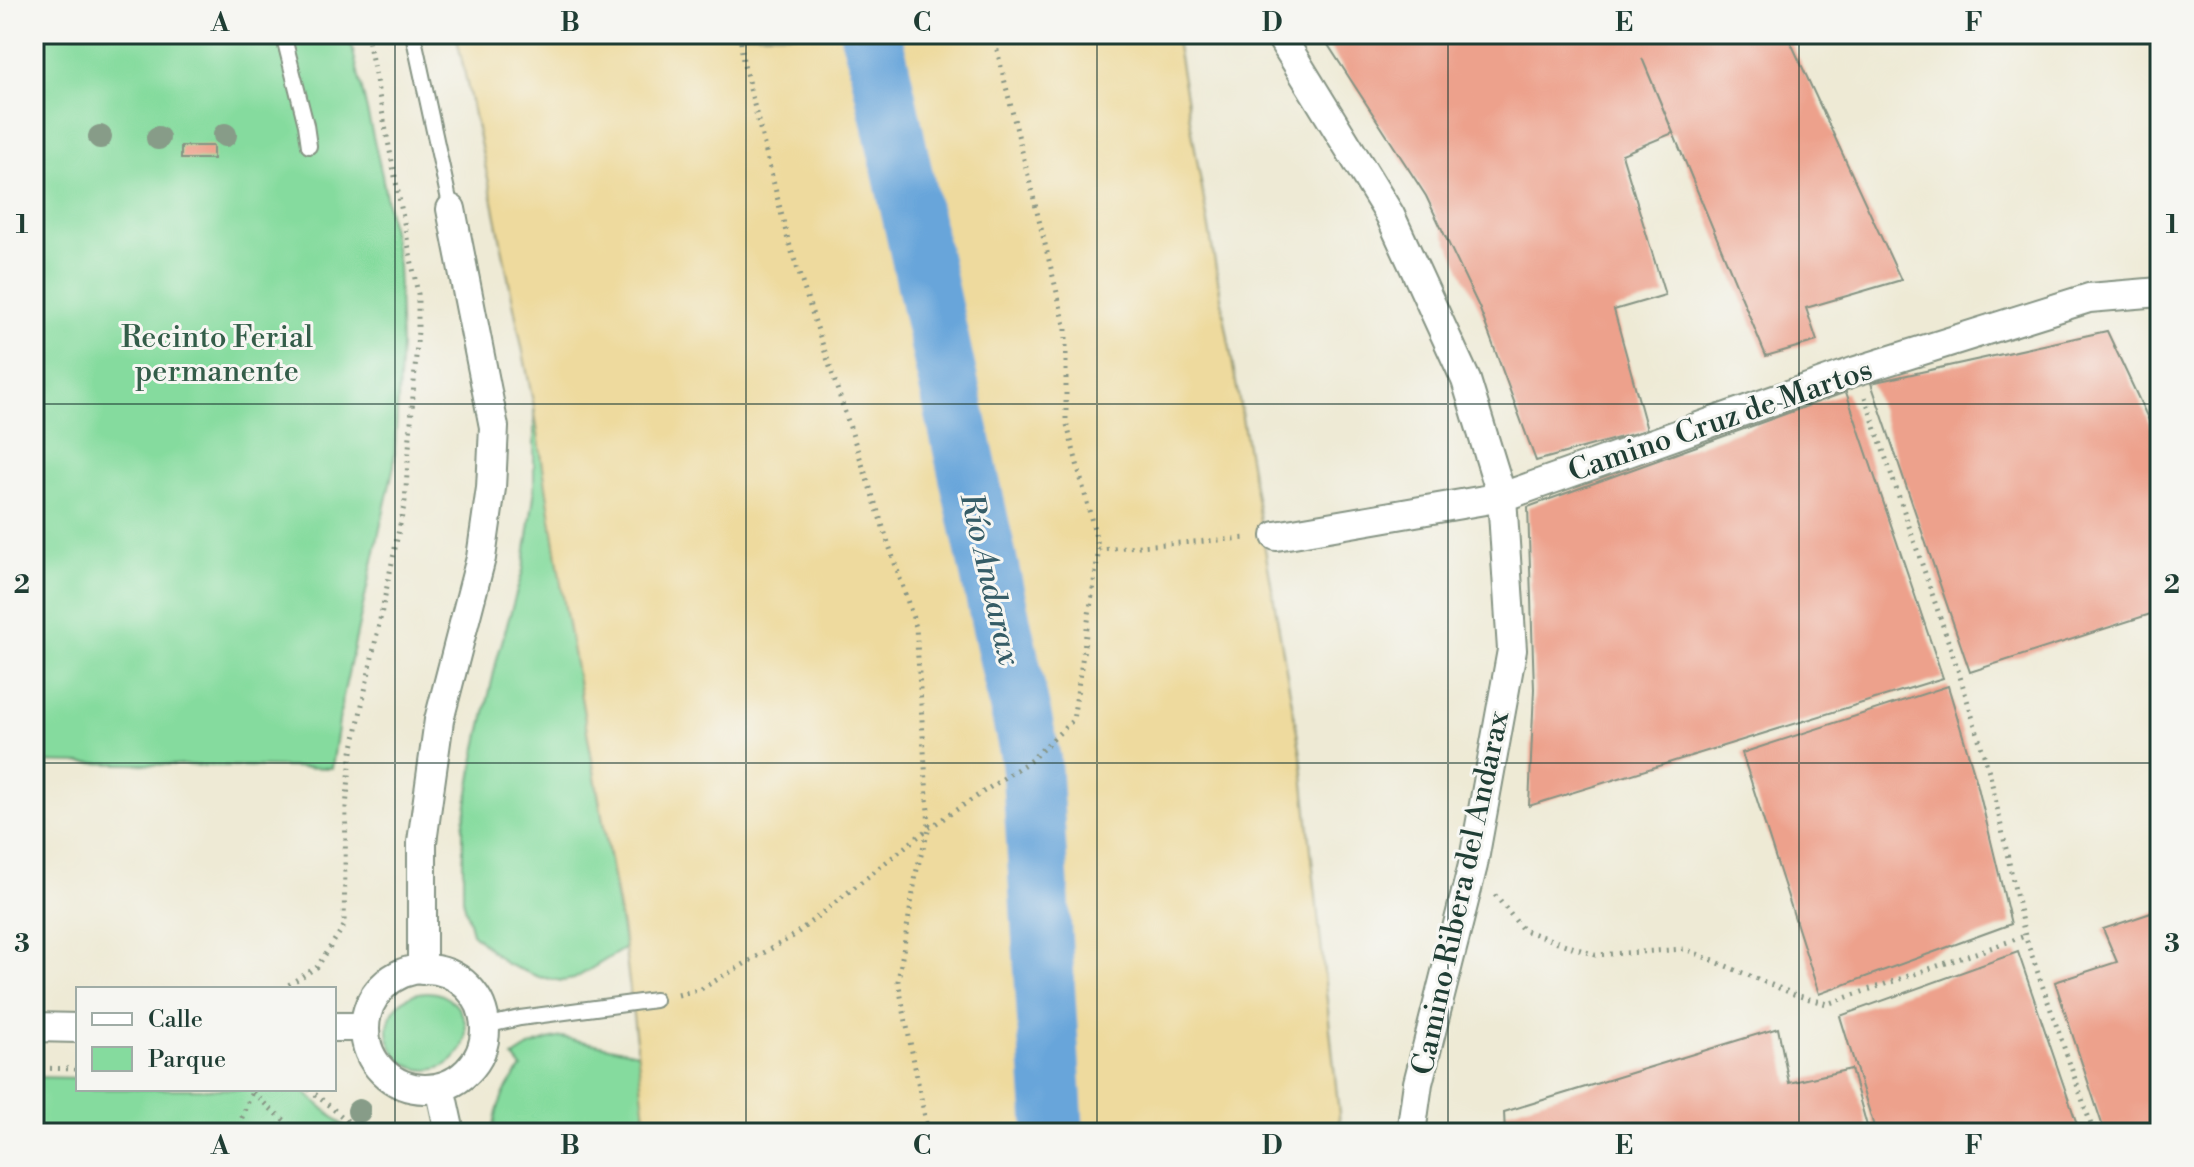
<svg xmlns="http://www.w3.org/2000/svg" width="2194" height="1167" font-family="'Libre Bodoni',serif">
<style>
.green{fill:#85db9e;stroke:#528c69;stroke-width:2}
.sand{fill:#eeda9e;stroke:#868c69;stroke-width:2}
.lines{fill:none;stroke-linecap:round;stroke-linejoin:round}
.river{stroke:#68a5da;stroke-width:60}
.building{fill:#eda18c}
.lane-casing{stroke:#869484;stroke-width:18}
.street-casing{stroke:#869484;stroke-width:32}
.path{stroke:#869484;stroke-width:5;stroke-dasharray:2 6;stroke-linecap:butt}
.lane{stroke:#fff;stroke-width:14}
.street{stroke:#fff;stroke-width:28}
.tree{fill:#879c88}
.grid{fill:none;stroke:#1f3d34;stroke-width:2;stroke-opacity:0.55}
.labels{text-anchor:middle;stroke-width:6;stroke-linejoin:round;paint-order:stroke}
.park-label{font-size:30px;fill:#335d49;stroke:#f6f6f2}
.street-label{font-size:30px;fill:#1f3d34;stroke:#f6f6f2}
.water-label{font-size:32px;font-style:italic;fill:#355c66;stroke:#f6f6f2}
.neatline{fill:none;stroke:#1f3d34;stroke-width:3}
.grid-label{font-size:26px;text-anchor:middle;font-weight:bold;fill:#1f3d34}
</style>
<rect width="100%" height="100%" fill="#f6f6f2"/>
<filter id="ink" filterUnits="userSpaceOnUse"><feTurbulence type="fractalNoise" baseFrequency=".0125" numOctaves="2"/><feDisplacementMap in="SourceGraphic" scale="16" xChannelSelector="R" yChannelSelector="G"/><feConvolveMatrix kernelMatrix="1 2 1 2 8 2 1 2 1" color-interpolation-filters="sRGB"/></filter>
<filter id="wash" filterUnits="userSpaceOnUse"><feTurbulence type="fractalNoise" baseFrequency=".006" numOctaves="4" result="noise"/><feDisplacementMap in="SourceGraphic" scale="32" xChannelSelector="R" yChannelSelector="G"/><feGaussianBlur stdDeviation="1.8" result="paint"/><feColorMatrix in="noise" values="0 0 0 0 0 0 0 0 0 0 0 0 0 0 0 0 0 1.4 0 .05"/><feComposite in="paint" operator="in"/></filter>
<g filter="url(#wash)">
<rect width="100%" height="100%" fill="#eeead5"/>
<path class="green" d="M34 34H349L382 175 398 265 401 346 394 465 342 701 332 768 34 762Z
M534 407 562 590 625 948 574 979 562 981 539 977 506 964 472 933 463 899V827L476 752 497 659 523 570 534 496Z
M388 1031a39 39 0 1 1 78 0a39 39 0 1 1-78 0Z
M562 1037 638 1053 647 1133H493C496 1107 504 1087 522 1068L513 1057C528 1046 543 1040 562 1037Z
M34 1077 78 1078V1089H301L352 1133H34Z"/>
<path class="sand" d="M456 34H1175L1301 755 1341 1133H647L623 932 562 590 534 407 491 192Z"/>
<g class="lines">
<path class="river" d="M870 34 878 61 1031 760 1054 1133"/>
</g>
<g id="blocks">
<path class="building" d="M1321 34H1787L1901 280 1806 308 1817 341 1766 356 1642 58 1673 133 1622 154 1665 295 1614 310 1647 430 1536 461 1479 307 1426 196Z
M181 146H213V159H181Z
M2107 331 2160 444V611L1970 672 1871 383Z
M1846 392 1943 678 1529 806 1534 689 1528 507Z
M1948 686 1977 783 2011 924 1819 994 1742 753Z
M2160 910V1133H2105L2055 982 2117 962 2103 929Z
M2018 952 2080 1133H1876L1840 1016Z
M1778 1028 1789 1083 1851 1069 1869 1133H1505L1504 1112Z"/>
</g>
</g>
<g filter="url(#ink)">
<use href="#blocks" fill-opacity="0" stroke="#869484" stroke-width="2"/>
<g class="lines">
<g class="lane-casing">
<path id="lane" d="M283 34 306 125 309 146
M413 34 451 209
M485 1026 520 1018 655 1000"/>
</g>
<g class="street-casing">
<path id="street" d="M1279 34 1390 215 1466 380 1502 497 1512 650 1473 865 1418 1083 1411 1133
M1276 536 1502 497 1856 371 2089 298 2160 292
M365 1029a60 60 0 1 1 120 0a60 60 0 1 1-120 0Z
M422 970V842L439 720 481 558 491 488 494 427 451 209
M34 1027 78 1028
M334 1027H365
M440 1087 450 1133"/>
</g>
<path class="path" d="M740 34 743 61 788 240 916 627 929 828 917 869 898 981 928 1133
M993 34 1066 329V421L1099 549
M1865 397 1958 670 1990 775 2025 936 2094 1133
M1495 895 1523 930 1595 955 1685 949 1796 995 1827 1004 2025 936
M282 989 317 967 344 926 346 807 351 757 405 501 418 330V294L367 34
M678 995 701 989 793 936 929 828 1031 760 1073 720 1099 549 1247 538
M34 1068 78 1069
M309 1089 362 1133
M253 1092 266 1105 300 1133
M236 1133 253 1089"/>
<use href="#lane" class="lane"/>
<use href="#street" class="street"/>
</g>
<g class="tree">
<circle cx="225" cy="135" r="12"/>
<circle cx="100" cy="137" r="12"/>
<circle cx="158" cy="138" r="12"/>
<circle cx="359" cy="1111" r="12"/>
</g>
</g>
<path class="grid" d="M395 34V1133M746 34V1133M1097 34V1133M1448 34V1133M1799 34V1133M34 404H2160M34 763H2160"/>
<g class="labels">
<g class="park-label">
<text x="217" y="347">Recinto Ferial<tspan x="217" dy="34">permanente</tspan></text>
</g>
<g class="street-label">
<text transform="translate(1720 420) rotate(-19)" y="10">Camino Cruz de Martos</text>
<text transform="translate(1460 893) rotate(-78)" y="10">Camino Ribera del Andarax</text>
</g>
<g class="water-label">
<text transform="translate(991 579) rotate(77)" y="11">Río Andarax</text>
</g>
</g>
<rect width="2194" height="1167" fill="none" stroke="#f6f6f2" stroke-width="88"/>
<rect x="76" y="987" width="260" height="104" fill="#f6f6f2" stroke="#a0aca6" stroke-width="2"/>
<rect x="92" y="1013" width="40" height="12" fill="#ffffff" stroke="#a0aca6" stroke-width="2"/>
<text x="148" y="1027" font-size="24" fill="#1f3d34">Calle</text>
<rect x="92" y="1047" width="40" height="24" fill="#85db9e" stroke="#a0aca6" stroke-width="2"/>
<text x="148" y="1067" font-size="24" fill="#1f3d34">Parque</text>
<rect x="44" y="44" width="2106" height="1079" class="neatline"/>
<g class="grid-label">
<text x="220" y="31">A</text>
<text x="570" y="31">B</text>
<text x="922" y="31">C</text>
<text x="1272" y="31">D</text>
<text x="1624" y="31">E</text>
<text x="1974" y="31">F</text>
<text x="22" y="233">1</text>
<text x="2172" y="233">1</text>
<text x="22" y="593">2</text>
<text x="2172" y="593">2</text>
<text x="22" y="952">3</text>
<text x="2172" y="952">3</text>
<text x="220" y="1154">A</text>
<text x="570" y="1154">B</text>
<text x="922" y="1154">C</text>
<text x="1272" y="1154">D</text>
<text x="1624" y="1154">E</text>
<text x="1974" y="1154">F</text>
</g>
</svg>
